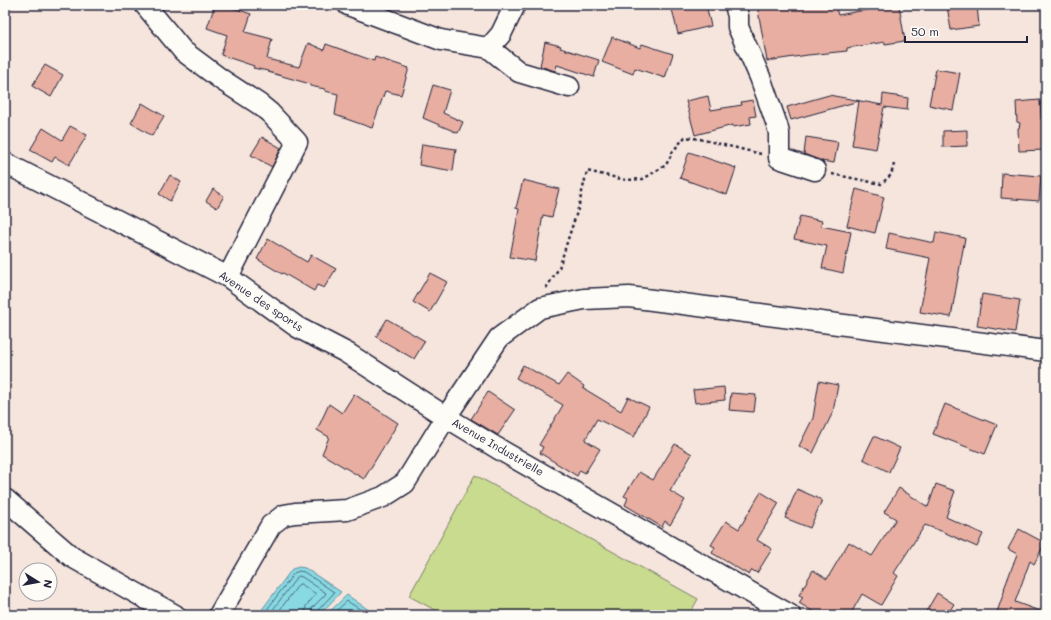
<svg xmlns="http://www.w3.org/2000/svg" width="1051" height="620" font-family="Mali,sans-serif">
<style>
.grass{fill:#c9db8f;stroke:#767e65}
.water{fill:#88d9e2;stroke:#5f909f}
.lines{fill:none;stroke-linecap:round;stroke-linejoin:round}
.shore{stroke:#4b6b7e;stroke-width:1}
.building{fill:#e7aea1;stroke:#22223b}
.minor-casing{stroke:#22223b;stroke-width:23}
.path{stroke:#22223b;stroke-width:2.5;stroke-dasharray:3 3;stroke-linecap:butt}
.minor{stroke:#fdfcf7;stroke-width:20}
.labels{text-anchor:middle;stroke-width:3;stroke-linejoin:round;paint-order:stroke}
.street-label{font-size:11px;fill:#22223b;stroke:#fdfcf7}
</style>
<rect width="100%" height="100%" fill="#f6e5dd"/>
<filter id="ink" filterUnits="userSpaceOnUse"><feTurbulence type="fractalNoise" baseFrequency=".025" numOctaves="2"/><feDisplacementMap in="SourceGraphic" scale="8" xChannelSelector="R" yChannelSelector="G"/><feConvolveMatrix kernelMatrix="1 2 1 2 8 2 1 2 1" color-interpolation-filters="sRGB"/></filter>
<g filter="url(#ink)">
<path class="grass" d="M475 475 698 599 689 615H444L409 596Z"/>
<path class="water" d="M299 567 305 568 341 592 319 615H258L292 569Z
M347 595 376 615H326Z"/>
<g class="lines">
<path class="shore" d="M263 615 294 573 299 571 304 572 334 592 333 594 318 610 316 613V615
M269 615 297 577 299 576 302 577 326 593 325 595 312 608 311 615
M276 615 299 584H301L316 594 306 606 305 615
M332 615 347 601 369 615"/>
</g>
<path class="building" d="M215 5H225L251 14 245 32 272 39 267 59 299 67 308 43 324 50 326 44 374 61 375 57 409 68 401 95 385 91 372 128 335 115 338 94 325 91V89L310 86V84L268 72V71L253 68 254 66 221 55 227 35 207 28Z
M671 5H706L711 26 678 34Z
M757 5H835L838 15 893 5H899L905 41 885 44V42L847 48V51L808 55 767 61Z
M956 5H977L979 26 951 30 947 6Z
M612 37 640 48 642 44 673 54 665 78 635 68 633 74 602 62Z
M545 42 561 46 560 48 599 60 594 77 557 65 555 71 540 66Z
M45 65 63 75 51 97 32 86Z
M936 69 960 73 953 110 929 105Z
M433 85 450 90 443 113 463 122 458 133 423 118Z
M883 94 908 98 907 110 884 107 876 149 852 145 859 101 791 120 787 107 829 95 882 105Z
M708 96 711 110 742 105 741 102 753 100 756 116 750 117 751 124 733 127V125L695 135 686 101Z
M1040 100 1041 119H1043L1045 150 1019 151 1018 128H1019L1020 123 1017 122 1016 102Z
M142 103 164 116 152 136 131 123Z
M70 126 87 135 69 165 55 157 52 162 30 150 43 128 62 140Z
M967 130V146L943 147V131Z
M262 137 281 148 272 167 251 155Z
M806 137 838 142 834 163 821 161 804 154Z
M422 144 456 149 453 171 419 165Z
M689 152 736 168 727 195 680 178Z
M1002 173 1041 176 1039 201 1001 198Z
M170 175 181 182 170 201 159 194Z
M523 180 559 189 552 217 543 215 535 261 510 257 519 209 516 208Z
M213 189 224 196 217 208 206 201Z
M856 189 884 197 875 233 847 226Z
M800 216 822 221 821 226 851 232 843 273 822 268 827 246 794 239Z
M936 232 965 238 951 317 920 312 930 258 886 249 889 233 934 243Z
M268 239 307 262 311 255 336 269 324 288 317 285 314 291 283 273 282 274 257 259Z
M430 273 447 282 430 312 413 302Z
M982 294 1020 300 1015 332 977 326Z
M387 319 425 341 414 359 376 337Z
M523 365 559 385 567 374 584 386 583 388 621 411 628 397 649 407 634 437 597 419 585 440 600 449 585 473 580 470 577 476 540 453 543 447 539 445 563 405 516 378Z
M819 381 838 385 833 412 813 453 799 446 813 418Z
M724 387 725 400 695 403 693 390Z
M488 392 515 410 498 435 471 419Z
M731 393 756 395 754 412 729 410Z
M354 394 398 423 364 479 322 454 329 437 317 430 329 404 342 413Z
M945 404 997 425 985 454 933 434Z
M874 436 900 448 889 472 863 459Z
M675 444 692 454 670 491 685 500 670 525 665 521 662 527 625 505 628 498 624 496 639 472 653 480Z
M936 484 955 491 946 517 983 534 977 547 941 531 925 525 894 573 898 576 881 605 862 594 850 615H819L799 603 803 597 799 595 813 570 827 579 849 542 872 556 896 519 884 512 899 488 928 507Z
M797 489 822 500 810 528 785 518Z
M761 492 779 503 757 540 772 549 757 573 752 570 749 575 712 553 715 547 711 545 726 521 739 529Z
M1019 529 1045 543 1034 564 1030 561 1015 602 1045 613V615H996L1005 589H1004L1017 554 1008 549Z
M937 593 954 604 947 615H924Z"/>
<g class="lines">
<g class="minor-casing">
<path id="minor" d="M145 5 183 51 222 80 259 104 270 113 297 142 228 277
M348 5 441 40 489 48 501 34 515 5
M735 5 738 16V27L760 77 777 125 779 133V158L815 170
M489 48 519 72 569 87
M5 163 228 277 297 327 347 353 446 417 499 338 540 308 584 299 629 297 1046 351
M5 499 72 557 175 615
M219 615 271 525 284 515 295 513 347 510 383 497 405 483 446 417 497 448 790 615"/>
</g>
<path class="path" d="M832 174 881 184 891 175 894 164
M546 288 559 268 569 236 578 209 587 171 626 180 643 179 666 165 673 151 685 137 700 139 761 154"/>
<use href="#minor" class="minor"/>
</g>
</g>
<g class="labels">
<g class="street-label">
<text transform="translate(261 301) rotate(34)" y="4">Avenue des sports</text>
<text transform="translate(498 447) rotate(30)" y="4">Avenue Industrielle</text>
</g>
</g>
<rect width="1051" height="620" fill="none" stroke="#fdfcf7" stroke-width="20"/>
<rect x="10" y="10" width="1031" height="600" fill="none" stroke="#22223b" stroke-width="1.5" filter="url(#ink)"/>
<g transform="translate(38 582) rotate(101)"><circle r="19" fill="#fdfcf7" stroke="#a5a5ac"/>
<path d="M0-3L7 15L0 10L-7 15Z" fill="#22223b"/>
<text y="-6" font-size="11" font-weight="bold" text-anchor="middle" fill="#22223b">N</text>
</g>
<path d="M905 36v6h122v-6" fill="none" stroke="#22223b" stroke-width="2"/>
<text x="911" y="36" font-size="12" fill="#22223b" stroke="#fdfcf7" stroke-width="3" paint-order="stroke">50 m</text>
</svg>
